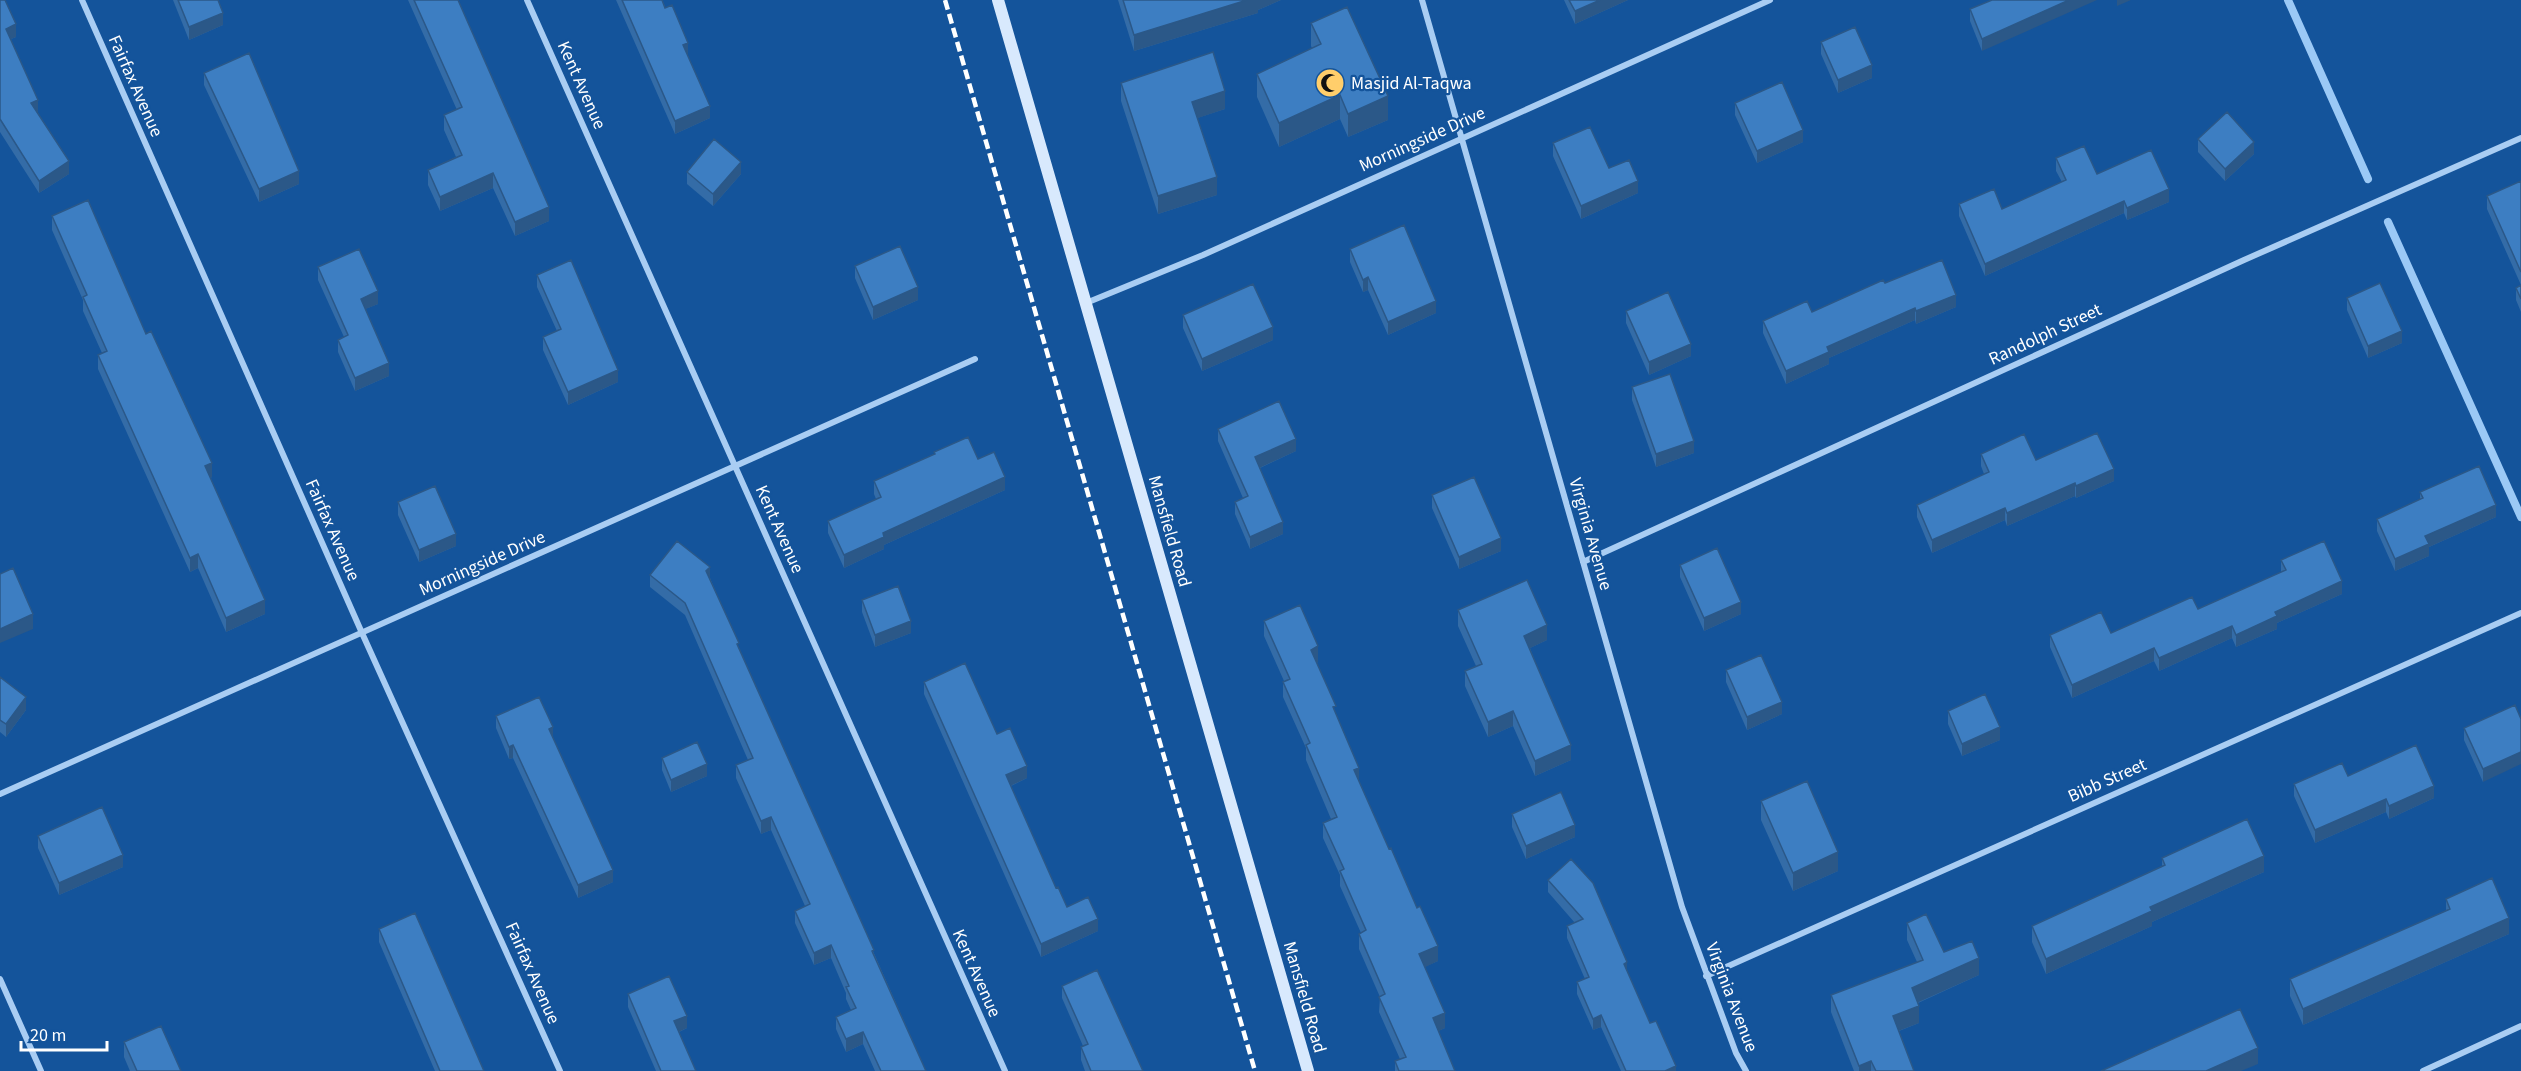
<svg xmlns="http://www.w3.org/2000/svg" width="2521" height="1071" font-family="'Source Sans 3',sans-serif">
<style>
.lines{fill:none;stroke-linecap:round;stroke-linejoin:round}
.stream{stroke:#9bc9f6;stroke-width:8}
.street{stroke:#a9cdf3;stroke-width:6}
.secondary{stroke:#d8e9fd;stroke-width:12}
.rail{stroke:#fff;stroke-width:4.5;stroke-dasharray:10 4.5;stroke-linecap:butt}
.wall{fill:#346ca7}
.shaded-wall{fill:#2b5888}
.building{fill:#3d7ec2;stroke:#2b5888;stroke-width:1.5}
.labels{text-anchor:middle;stroke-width:4.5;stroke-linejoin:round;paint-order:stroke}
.poi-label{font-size:18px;fill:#fff;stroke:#14549b;text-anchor:start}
.street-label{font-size:18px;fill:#fff;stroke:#14549b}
</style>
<rect width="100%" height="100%" fill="#14549b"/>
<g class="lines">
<path class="stream" d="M2288 0 2368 179
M2388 222 2521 517"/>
<path class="street" d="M82 0 362 633 560 1071
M527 0 1005 1071
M1422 0 1682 907 1736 1053 1746 1071
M1086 303 1203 255 1770 0
M1583 562 2244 260 2521 138
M0 794 975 359
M1706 976 2521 613
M0 979 41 1071
M2423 1071 2521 1026"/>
<path class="secondary" d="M998 0 1308 1071"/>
<path class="rail" d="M945 0 1255 1071"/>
</g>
<path class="wall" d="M0 0 16 37 11 39 38 113 69 174 39 193 0 132Z
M173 0H218L223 25 189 40Z
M408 0H458L549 221 515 236 493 188 440 211 428 185V170L456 157 444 130V115L457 110Z
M616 0H662L688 56 710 118 675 134Z
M1118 0H1281L1258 10V13L1134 51Z
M1564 0H1628L1575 24Z
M1992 0 1982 51 1970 21V9Z
M1311 23 1388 120 1348 137 1340 119 1279 147 1257 97V74L1312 48 1311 46Z
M1821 42 1872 78 1838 93 1821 54Z
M204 73 299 184 259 202 204 85Z
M1121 83 1225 109 1197 118 1217 195 1158 214 1121 101Z
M1735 103 1803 142 1757 163 1735 115Z
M2198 139 2254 154 2225 181 2198 152Z
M1553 143 1609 168 1638 193 1581 219 1553 156Z
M2056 158 2169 202 2127 220 2124 213 1985 276 1959 216V204L2002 209 2062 182 2056 171Z
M687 172 741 174 713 206 687 184Z
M2521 181V285L2487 209V196Z
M52 216 146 334 212 477 210 478 265 614 226 632 198 568 190 572 98 369V355L102 353 83 311V300L52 230Z
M1350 249 1436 313 1388 335 1368 290 1363 292 1350 262Z
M855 266 918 300 873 320 855 278Z
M318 267 378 304 365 309 389 376 355 391 338 352V340L344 337 318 280Z
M537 275 618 382 568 405 543 350V337L557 331 537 287Z
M1885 283 1956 307 1916 324 1915 320 1829 358V364L1786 384 1763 333V321L1812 312Z
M2521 285V312L2516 300V288Z
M2347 298 2402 343 2368 358 2347 310Z
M1626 311 1691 356 1649 375 1626 323Z
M1183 315 1273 340 1202 371 1183 328Z
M1632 387 1694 453 1656 467 1632 400Z
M1218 429 1296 451 1260 468 1283 534 1250 549 1235 514V502L1243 498 1218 441Z
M934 452 978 459 1005 490 884 545V549L844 568 828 533V521L876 499 874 494V481L934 454Z
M1981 454 2036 460 2114 481 2076 498 2075 496 2007 526 2005 520 1932 553 1917 517V505L1984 474 1981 466Z
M2420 492 2496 517 2429 547V556L2395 571 2377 531V519L2420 500Z
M1432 495 1501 551 1459 569 1432 508Z
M398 502 456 546 419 562 398 515Z
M2281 560 2342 594 2277 623V629L2236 647 2232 638 2159 671 2154 661 2072 698 2050 647V635L2111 633 2198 609 2281 572Z
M1680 565 1741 614 1704 631 1680 577Z
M650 575 710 578 739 648 926 1071H875L863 1044 846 1052 836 1029V1017L851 1010 846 999V993L831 958 814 965 795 923V911L805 906 771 830 761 834 736 778V765L748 760 685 615 650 587Z
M862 600 911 633 875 647 862 612Z
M1458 610 1547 640 1530 648 1571 760 1535 776 1513 726 1488 737 1465 686V671L1476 666 1458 626Z
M1264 621 1318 662 1316 663 1336 714 1359 783 1438 961 1424 967 1445 1028 1438 1031 1455 1071H1395V1061L1400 1059 1379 1012 1380 997 1359 949V934L1361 933 1340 886V875L1323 838V823L1331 819 1306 760V748L1283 697V682L1284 681 1264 636Z
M1726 670 1782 714 1747 730 1726 682Z
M0 677 26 710 6 737 0 732Z
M924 682 997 734 1027 778 1011 786 1056 888 1067 907 1098 931 1041 957 924 694Z
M2515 705 2483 782 2464 740V728Z
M1948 711 2000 740 1962 756 1948 724Z
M496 716 553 738 613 882 578 898 513 758 509 759 496 728Z
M662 758 707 776 671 792 662 770Z
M2348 776 2434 798 2389 819 2386 812 2315 843 2294 796V784Z
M1761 801 1838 871 1793 891 1761 820Z
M1512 814 1575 837 1526 859 1512 827Z
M38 836 123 867 59 895 38 848Z
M2162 858 2264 872 2152 922V926L2046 974 2032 942V926L2162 866Z
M1571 859 1627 973 1650 1023 1676 1071H1621L1601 1027 1593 1030 1577 994V982L1585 979 1567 938V926L1575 923 1548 892V880Z
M2446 899 2509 934 2303 1025 2290 996V979L2446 911Z
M1907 923 1944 952 1979 975 1918 1003 1919 1023 1899 1031 1914 1071H1854L1831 1012V995L1917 962 1907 940Z
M379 929 484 1071H435L379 942Z
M1062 986 1143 1071H1085L1081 1060V1047L1083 1046 1062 998Z
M628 994 687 1028 679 1032 696 1071H656L628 1007Z
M124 1042 181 1071H130L124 1057Z"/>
<path class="shaded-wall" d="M1247 0H1281L1258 10V13L1134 51V35Z
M1600 0H1628L1575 24V11Z
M2069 0H2097L1982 51V39Z
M2117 0H2131L2117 6Z
M223 13V25L189 40V27Z
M16 24V37L6 41V29Z
M688 43V56L683 45Z
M1872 65V78L1838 93V80Z
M1225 91V109L1192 120V102Z
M1340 95V119L1279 147V123Z
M1388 96V120L1348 137V114Z
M38 100V113L31 116V103Z
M710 106V118L675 134V121Z
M1803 130V142L1757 163V151Z
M2254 142V154L2225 181V169Z
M69 161V174L39 193V181Z
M741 162V174L713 206V194Z
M299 171V184L259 202V189Z
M493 173V188L440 211V197Z
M1217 177V195L1158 214V196Z
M1638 181V193L1581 219V206Z
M2169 189V202L2127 220V208Z
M2124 201V213L1985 276V264Z
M549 207V221L515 236V222Z
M1368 277V290L1363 292V280Z
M918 287V300L873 320V307Z
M378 291V304L361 311V299Z
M1956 295V307L1916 324V311Z
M1436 301V313L1388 335V322Z
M1915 308V320L1829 358V364L1786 384V371L1827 347Z
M1273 327V340L1202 371V359Z
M2402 331V343L2368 358V346Z
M1691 344V356L1649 375V362Z
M389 363V376L355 391V378Z
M618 370V382L568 405V392Z
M1296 439V451L1255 470V457Z
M1694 441V453L1656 467V454Z
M212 463V477L205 480V466Z
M2114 469V481L2076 498V486Z
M1005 477V490L884 545V549L844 568V555L883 533Z
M2075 483V496L2007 526V513Z
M2496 505V517L2429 547V556L2395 571V559L2425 536Z
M2005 508V520L1932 553V540Z
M1283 522V534L1250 549V537Z
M456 534V546L419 562V550Z
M1501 538V551L1459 569V557Z
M198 554V568L190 572V558Z
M710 567V579L706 571Z
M2342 581V594L2277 623V629L2236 647V635L2275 612Z
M265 600V614L226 632V618Z
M1741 602V614L1704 631V618Z
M33 614V629L0 643V629Z
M911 621V633L875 647V635Z
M1547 625V640L1524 651V636Z
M2232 626V638L2159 671V658Z
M1318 646V662L1311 665V650Z
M2154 648V661L2072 698V685Z
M26 697V710L6 737V724Z
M1782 702V714L1747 730V717Z
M1513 711V726L1488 737V722Z
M553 727V740L549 729Z
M2000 727V740L1962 756V744Z
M513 745V758L509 759V747Z
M1571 745V760L1535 776V761Z
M2521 752V764L2483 782V769Z
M707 764V776L671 792V780Z
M1027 766V778L1006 788V775Z
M1359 768V783L1354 770Z
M2434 786V798L2389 819V806Z
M2386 799V812L2315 843V830Z
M771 817V830L761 834V821Z
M1575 825V837L1526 859V846Z
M1838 852V871L1793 891V873Z
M123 855V867L59 895V883Z
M2264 856V872L2152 922V926L2046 974V959L2150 907Z
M613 870V882L578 898V885Z
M2509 918V934L2303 1025V1009Z
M1098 919V931L1041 957V944Z
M831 945V958L814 965V953Z
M1438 946V961L1419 970V954Z
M1979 958V975L1912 1005V988Z
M1627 962V973L1624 964Z
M1919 1006V1023L1893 1033V1016Z
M1445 1013V1028L1433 1034V1018Z
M1601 1015V1027L1593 1030V1019Z
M687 1016V1028L674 1034V1021Z
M863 1032V1044L846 1052V1039Z
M2258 1048V1064L2241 1071H2206Z
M1871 1061V1071H1859V1066Z
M1676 1066V1071H1665Z"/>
<path class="building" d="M0 0H5L16 24 6 29 38 100 31 103 69 161 39 181 0 119Z
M178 0H218L223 13 189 27Z
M414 0H458L549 207 515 222 493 173 440 197 428 170 462 155 444 115 462 107Z
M622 0H662L665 8 672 5 688 43 683 45 710 106 675 121Z
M1123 0H1247L1134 35Z
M1569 0H1600L1575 11Z
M1992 0H2069L1982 39 1970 9Z
M1347 7 1388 96 1348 114 1340 95 1279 123 1257 74 1321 44 1311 23Z
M1855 27 1872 65 1838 80 1821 42Z
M1213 52 1225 91 1192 102 1217 177 1158 196 1121 83Z
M249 53 299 171 259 189 204 73Z
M1782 82 1803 130 1757 151 1735 103Z
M2227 112 2254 142 2225 169 2198 139Z
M1590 127 1609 168 1629 160 1638 181 1581 206 1553 143Z
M714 139 741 162 713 194 687 172Z
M2084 146 2097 174 2151 150 2169 189 2127 208 2124 201 1985 264 1959 204 1994 189 2002 209 2066 180 2056 158Z
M2521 181V272L2487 196Z
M88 200 146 334 151 331 212 463 205 466 265 600 226 618 198 554 190 558 98 355 107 351 83 297 87 295 52 216Z
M1404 225 1436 301 1388 322 1368 277 1363 280 1350 249Z
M900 246 918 287 873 307 855 266Z
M359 249 378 291 361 299 389 363 355 378 338 340 348 335 318 267Z
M571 260 618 370 568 392 543 337 561 329 537 275Z
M1942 260 1956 295 1916 311 1915 308 1827 347 1829 352 1786 371 1763 321 1807 301 1812 312 1883 280 1885 283Z
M2380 283 2402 331 2368 346 2347 298Z
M1253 284 1273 327 1202 359 1183 315Z
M2521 285V299L2516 288Z
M1668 292 1691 344 1649 362 1626 311Z
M1670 374 1694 441 1656 454 1632 387Z
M1279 401 1296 439 1255 457 1283 522 1250 537 1235 502 1248 496 1218 429Z
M2097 433 2114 469 2076 486 2075 483 2007 513 2005 508 1932 540 1917 505 1989 472 1981 454 2024 434 2036 460Z
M968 437 978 459 994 452 1005 477 883 533 884 537 844 555 828 521 881 497 874 481 935 454 934 452Z
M2479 466 2496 505 2425 536 2429 544 2395 559 2377 519 2423 498 2420 492Z
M1474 477 1501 538 1459 557 1432 495Z
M435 486 456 534 419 550 398 502Z
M677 541 710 567 706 571 739 643 737 644 874 950 872 951 926 1071H881L863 1032 846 1039 836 1017 856 1008 846 987 849 986 831 945 814 953 795 911 810 904 771 817 761 821 736 765 753 758 685 603 650 575Z
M2324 541 2342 581 2275 612 2277 616 2236 635 2232 626 2159 658 2154 648 2072 685 2050 635 2101 612 2111 633 2192 597 2198 609 2286 570 2281 560Z
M1717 548 1741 602 1704 618 1680 565Z
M13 568 33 614 0 629V574Z
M1527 580 1547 625 1524 636 1571 745 1535 761 1513 711 1488 722 1465 671 1482 664 1458 610Z
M898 586 911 621 875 635 862 600Z
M1300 605 1318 646 1311 650 1336 706 1333 707 1359 768 1354 770 1389 849 1391 848 1417 908 1420 906 1438 946 1419 954 1445 1013 1433 1018 1455 1071H1399L1395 1061 1406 1057 1379 997 1385 994 1359 934 1366 930 1340 871 1344 869 1323 823 1337 817 1306 745 1310 743 1283 682 1290 679 1264 621Z
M1761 655 1782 702 1747 717 1726 670Z
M965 663 997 734 1010 728 1027 766 1006 775 1056 888 1058 887 1067 907 1088 897 1098 919 1041 944 924 682Z
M0 677 26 697 6 724 0 720Z
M1985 694 2000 727 1962 744 1948 711Z
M539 697 553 727 549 729 613 870 578 885 513 745 509 747 496 716Z
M2515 705 2521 719V752L2483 769 2464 728Z
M697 742 707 764 671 780 662 758Z
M2416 745 2434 786 2389 806 2386 799 2315 830 2294 784 2342 763 2348 776Z
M1807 781 1838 852 1793 873 1761 801Z
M1561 792 1575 825 1526 846 1512 814Z
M102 807 123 855 59 883 38 836Z
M2247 819 2264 856 2150 907 2152 911 2046 959 2032 926 2165 865 2162 858Z
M1571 859 1593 883 1627 962 1624 964 1650 1023 1656 1021 1676 1066 1665 1071H1626L1601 1015 1593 1019 1577 982 1589 977 1567 926 1583 919 1548 880Z
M2492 878 2509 918 2303 1009 2290 979 2450 909 2446 899Z
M415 913 484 1071H440L379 929Z
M1926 914 1944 952 1972 941 1979 958 1912 988 1919 1006 1893 1016 1914 1071H1876L1871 1061 1859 1066 1831 995 1923 960 1907 923Z
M1097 970 1143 1071H1091L1081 1047 1088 1044 1062 986Z
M669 976 687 1016 674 1021 696 1071H661L628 994Z
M2240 1009 2258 1048 2206 1071H2101Z
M161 1026 181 1071H137L124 1042Z"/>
<defs>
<g id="mosque-disc" transform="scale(1.5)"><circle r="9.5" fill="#ffce6b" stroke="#14549b"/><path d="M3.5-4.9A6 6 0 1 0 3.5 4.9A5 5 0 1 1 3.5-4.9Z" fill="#111"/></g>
</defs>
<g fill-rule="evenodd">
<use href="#mosque-disc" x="1330" y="83"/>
</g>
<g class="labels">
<g class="poi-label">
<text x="1351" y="89">Masjid Al-Taqwa</text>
</g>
<g class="street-label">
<text transform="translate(582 85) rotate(66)" y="6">Kent Avenue</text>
<text transform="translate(136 86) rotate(66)" y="6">Fairfax Avenue</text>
<text transform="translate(1422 139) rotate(-24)" y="6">Morningside Drive</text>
<text transform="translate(2045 334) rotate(-25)" y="6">Randolph Street</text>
<text transform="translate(780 529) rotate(66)" y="6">Kent Avenue</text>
<text transform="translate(333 530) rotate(66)" y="6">Fairfax Avenue</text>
<text transform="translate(1170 531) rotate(74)" y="6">Mansfield Road</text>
<text transform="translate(1591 534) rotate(74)" y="6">Virginia Avenue</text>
<text transform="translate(482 563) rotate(-24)" y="6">Morningside Drive</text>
<text transform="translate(2107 780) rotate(-24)" y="6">Bibb Street</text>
<text transform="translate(533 973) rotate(66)" y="6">Fairfax Avenue</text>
<text transform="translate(977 973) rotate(66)" y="6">Kent Avenue</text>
<text transform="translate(1305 997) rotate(74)" y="6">Mansfield Road</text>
<text transform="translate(1732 997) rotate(69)" y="6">Virginia Avenue</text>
</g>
</g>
<path d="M21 1041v9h86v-9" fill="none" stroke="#ffffff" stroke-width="3"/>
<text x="30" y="1041" font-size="18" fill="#ffffff" stroke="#14549b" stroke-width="4.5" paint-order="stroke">20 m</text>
</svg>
